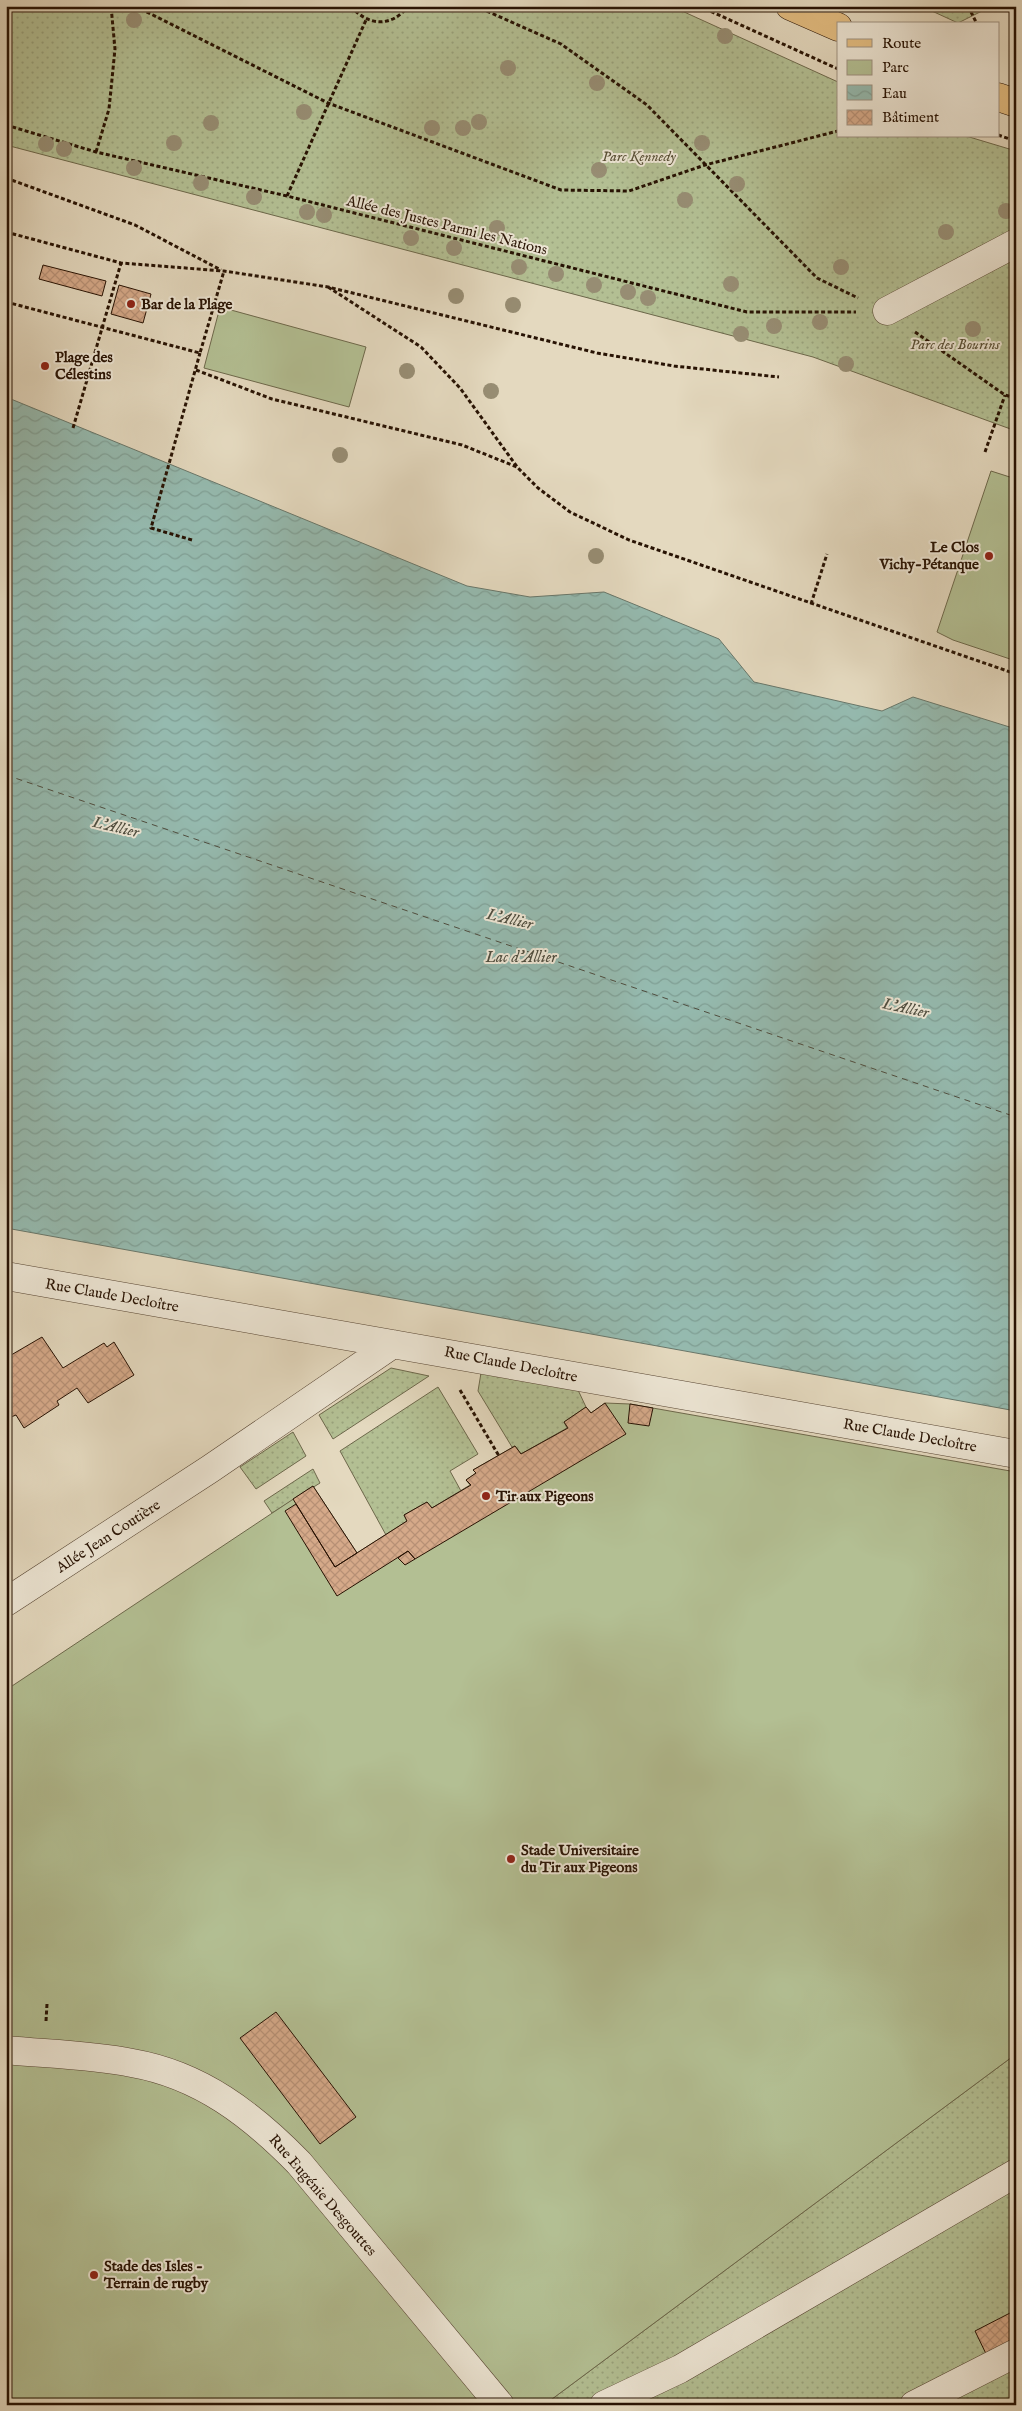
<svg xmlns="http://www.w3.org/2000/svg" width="1022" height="2411" font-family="'IM FELL English',serif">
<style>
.green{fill:url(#green-dots);stroke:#6d684b}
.pitch{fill:#b3bf93;stroke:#6d684b}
.water{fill:url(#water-waves);stroke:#69776a}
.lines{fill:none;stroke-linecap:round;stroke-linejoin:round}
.ferry{stroke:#4e4d3f;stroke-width:1;stroke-dasharray:6 5;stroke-linecap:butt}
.building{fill:url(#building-cross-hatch);stroke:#271203}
.minor-casing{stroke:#564432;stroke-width:29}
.major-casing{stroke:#271203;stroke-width:29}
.path{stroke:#271203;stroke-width:3;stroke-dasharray:4 2.5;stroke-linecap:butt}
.minor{stroke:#ede6d5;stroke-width:28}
.major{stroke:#e2bc80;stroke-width:28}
.tree{fill:#978d73}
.poi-dot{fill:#8f2418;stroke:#ede6d5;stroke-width:2}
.labels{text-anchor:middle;stroke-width:4;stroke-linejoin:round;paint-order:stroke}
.park-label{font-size:15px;font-style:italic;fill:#584f35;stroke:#ede6d5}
.street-label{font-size:15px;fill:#271203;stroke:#ede6d5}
.poi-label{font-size:15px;font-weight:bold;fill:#271203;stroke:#ede6d5;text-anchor:start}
.water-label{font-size:16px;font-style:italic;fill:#4e4d3f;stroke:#ede6d5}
</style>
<defs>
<pattern id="green-dots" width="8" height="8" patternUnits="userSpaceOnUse" patternTransform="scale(1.25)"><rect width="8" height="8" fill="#b3bf93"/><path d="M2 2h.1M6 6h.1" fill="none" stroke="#9aa37d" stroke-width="1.8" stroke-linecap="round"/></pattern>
<pattern id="water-waves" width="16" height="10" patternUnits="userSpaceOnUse" patternTransform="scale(1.25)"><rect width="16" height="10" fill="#95baaf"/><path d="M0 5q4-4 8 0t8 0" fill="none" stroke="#809f95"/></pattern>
<pattern id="building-cross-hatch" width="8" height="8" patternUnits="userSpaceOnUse" patternTransform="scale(1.25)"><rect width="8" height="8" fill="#d5a989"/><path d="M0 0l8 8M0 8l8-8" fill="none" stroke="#b79075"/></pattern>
</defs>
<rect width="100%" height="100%" fill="#e4d9bf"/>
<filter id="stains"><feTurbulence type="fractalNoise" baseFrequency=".004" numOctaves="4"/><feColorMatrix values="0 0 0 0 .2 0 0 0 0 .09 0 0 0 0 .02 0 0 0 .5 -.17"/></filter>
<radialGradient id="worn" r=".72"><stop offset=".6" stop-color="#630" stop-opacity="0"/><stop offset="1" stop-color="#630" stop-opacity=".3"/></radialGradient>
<path class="green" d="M6 6H671L838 82V136H966L1016 151V431L813 357 6 145Z
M921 6H984L982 11 958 23Z
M391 1368 429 1376 333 1439 319 1415Z
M481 1373 578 1390 586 1407 568 1428 521 1454 515 1446 512 1447 478 1391Z
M438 1387 478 1454 450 1471 461 1491 386 1535 340 1451Z
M293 1432 306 1456 256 1489 240 1467Z
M313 1469 320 1483 272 1513 264 1501Z
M1016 2054V2405H544Z"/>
<path class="pitch" d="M220 307 366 347 349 407 204 368Z
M991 471 1016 479V661L953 640 937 632Z
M605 1403 630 1404 1016 1472V2054L544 2405H6V1690L313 1486 357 1553 407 1521 404 1515 427 1502 432 1508 470 1485 466 1480 476 1473 473 1470 515 1446 521 1454 567 1428 564 1422 586 1407 591 1413Z"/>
<path class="water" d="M6 397 467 586 530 597 604 592 719 639 754 682 882 711 913 697 1016 729V1411L6 1228Z"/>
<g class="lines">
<path class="ferry" d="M6 775 1016 1117"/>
</g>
<path class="building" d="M43 265 106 281 102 296 39 279Z
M119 285 151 294 143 323 111 314Z
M42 1337 63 1368 104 1343 107 1347 114 1342 134 1375 88 1403 77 1388 57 1401 59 1405 24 1428 16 1415 6 1419V1407L11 1404 6 1397V1358Z
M605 1403 626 1434 415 1559 408 1551 337 1596 285 1511 296 1504 335 1567 407 1521 404 1515 427 1502 432 1508 471 1485 466 1480 476 1473 473 1470 515 1446 521 1454 568 1428 564 1422 586 1407 591 1413Z
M630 1404 653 1408 649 1426 628 1423Z
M313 1486 357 1553 335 1567 293 1499Z
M408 1551 415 1559 405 1565 398 1558Z
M276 2012 356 2117 320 2144 240 2038Z
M1010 2313 1016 2325V2346L989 2360 975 2331Z"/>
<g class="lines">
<g class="minor-casing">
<path id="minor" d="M887 311 1016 243
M6 1276 1016 1454
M6 1602 210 1469 393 1344
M6 2050C48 2054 91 2055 132 2063 201 2075 252 2115 299 2163L500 2405
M604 2405 680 2369 1016 2173
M914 2405 1016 2353"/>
</g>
<g class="major-casing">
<path id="major" d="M790 6 838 27
M998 97 1016 103"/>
</g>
<path class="path" d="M135 6 328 103 561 190 629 191 705 165 838 131
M351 6C367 26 392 28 408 6
M468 6 482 9 561 44 647 105 817 278 858 298
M699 6 838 69
M968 6 977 24
M6 125 96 152 287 196 747 312H856
M998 135 1016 141
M96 152 109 109 115 49 111 6
M6 178 135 225 221 270
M287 196 366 20
M6 232 121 263 224 271 328 287 597 353 674 366 779 377
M328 287 421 347 460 388 518 468 538 488 570 512 629 540 1016 674
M6 302 200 353 224 271
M915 332 1005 395 1016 398
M196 370 272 399 462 445 517 467
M73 428 121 263
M985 452 1005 395
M192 540 151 528 200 353
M811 604 827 554
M460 1390 499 1456
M46 2021 47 2004"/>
<use href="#minor" class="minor"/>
<use href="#major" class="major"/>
</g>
<g class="tree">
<circle cx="134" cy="20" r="8"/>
<circle cx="725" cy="36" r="8"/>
<circle cx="508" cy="68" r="8"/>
<circle cx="597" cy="83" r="8"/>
<circle cx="304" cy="112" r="8"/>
<circle cx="479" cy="122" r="8"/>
<circle cx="211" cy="123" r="8"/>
<circle cx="432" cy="128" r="8"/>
<circle cx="463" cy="128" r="8"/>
<circle cx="174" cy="143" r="8"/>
<circle cx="702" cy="143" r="8"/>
<circle cx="46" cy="144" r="8"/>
<circle cx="64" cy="149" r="8"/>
<circle cx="134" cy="168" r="8"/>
<circle cx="599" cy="170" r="8"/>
<circle cx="201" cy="183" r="8"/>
<circle cx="737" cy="184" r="8"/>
<circle cx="254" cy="197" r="8"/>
<circle cx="685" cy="200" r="8"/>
<circle cx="1006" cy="211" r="8"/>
<circle cx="307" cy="212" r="8"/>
<circle cx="324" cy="215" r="8"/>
<circle cx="497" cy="228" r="8"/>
<circle cx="946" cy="232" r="8"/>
<circle cx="411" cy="238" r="8"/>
<circle cx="454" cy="248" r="8"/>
<circle cx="519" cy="267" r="8"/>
<circle cx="841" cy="267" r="8"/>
<circle cx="556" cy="274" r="8"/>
<circle cx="731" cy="284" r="8"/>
<circle cx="594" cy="285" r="8"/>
<circle cx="628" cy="292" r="8"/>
<circle cx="456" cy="296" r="8"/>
<circle cx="648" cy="298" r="8"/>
<circle cx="513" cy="305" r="8"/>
<circle cx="820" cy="322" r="8"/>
<circle cx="774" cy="326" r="8"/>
<circle cx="973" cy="329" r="8"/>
<circle cx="741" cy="334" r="8"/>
<circle cx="846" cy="364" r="8"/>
<circle cx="407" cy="371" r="8"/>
<circle cx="491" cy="391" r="8"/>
<circle cx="340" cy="455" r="8"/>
<circle cx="596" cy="556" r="8"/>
</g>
<g class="poi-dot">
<circle cx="131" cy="304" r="5"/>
<circle cx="45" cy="366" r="5"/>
<circle cx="989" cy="556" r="5"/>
<circle cx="486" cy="1496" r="5"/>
<circle cx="511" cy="1859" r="5"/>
<circle cx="94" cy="2275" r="5"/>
</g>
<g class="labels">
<g class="park-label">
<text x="639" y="161">Parc Kennedy</text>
<text x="955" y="349">Parc des Bourins</text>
</g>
<g class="street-label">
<text transform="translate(447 225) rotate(14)" y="5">Allée des Justes Parmi les Nations</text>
<text transform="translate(112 1295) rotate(10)" y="5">Rue Claude Decloître</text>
<text transform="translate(511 1364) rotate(11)" y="5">Rue Claude Decloître</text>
<text transform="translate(910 1435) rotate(10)" y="5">Rue Claude Decloître</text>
<text transform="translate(108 1536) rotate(-33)" y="5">Allée Jean Coutière</text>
<text transform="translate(323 2195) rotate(49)" y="5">Rue Eugénie Desgouttes</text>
</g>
<g class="poi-label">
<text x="141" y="309">Bar de la Plage</text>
<text x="55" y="362">Plage des<tspan x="55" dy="17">Célestins</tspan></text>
<text x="979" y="552" text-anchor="end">Le Clos<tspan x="979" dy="17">Vichy-Pétanque</tspan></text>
<text x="496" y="1501">Tir aux Pigeons</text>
<text x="521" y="1855">Stade Universitaire<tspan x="521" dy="17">du Tir aux Pigeons</tspan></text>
<text x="104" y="2271">Stade des Isles -<tspan x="104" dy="17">Terrain de rugby</tspan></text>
</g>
<g class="water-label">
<text transform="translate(116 826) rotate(13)" y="6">L'Allier</text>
<text transform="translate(510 918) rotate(13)" y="6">L'Allier</text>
<text x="521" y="962">Lac d'Allier</text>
<text transform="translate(906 1007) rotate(12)" y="6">L'Allier</text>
</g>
</g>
<rect width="1022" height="2411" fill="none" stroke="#e4d9bf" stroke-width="25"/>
<rect x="8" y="8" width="1007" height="2396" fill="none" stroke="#271203" stroke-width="2.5"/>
<rect x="12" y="12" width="997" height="2386" fill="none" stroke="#271203"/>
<rect x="837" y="22" width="162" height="115" fill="#ede6d5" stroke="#9e9181"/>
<rect x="847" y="39" width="25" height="8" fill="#e2bc80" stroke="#9e9181"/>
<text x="882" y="48" font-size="15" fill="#271203">Route</text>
<rect x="847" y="60" width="25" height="15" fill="#b3bf93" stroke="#9e9181"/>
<text x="882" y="72" font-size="15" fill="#271203">Parc</text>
<rect x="847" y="85" width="25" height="15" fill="url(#water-waves)" stroke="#9e9181"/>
<text x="882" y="98" font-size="15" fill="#271203">Eau</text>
<rect x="847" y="110" width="25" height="15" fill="url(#building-cross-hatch)" stroke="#9e9181"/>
<text x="882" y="122" font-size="15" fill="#271203">Bâtiment</text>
<rect width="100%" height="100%" filter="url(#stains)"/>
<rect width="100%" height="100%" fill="url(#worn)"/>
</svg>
